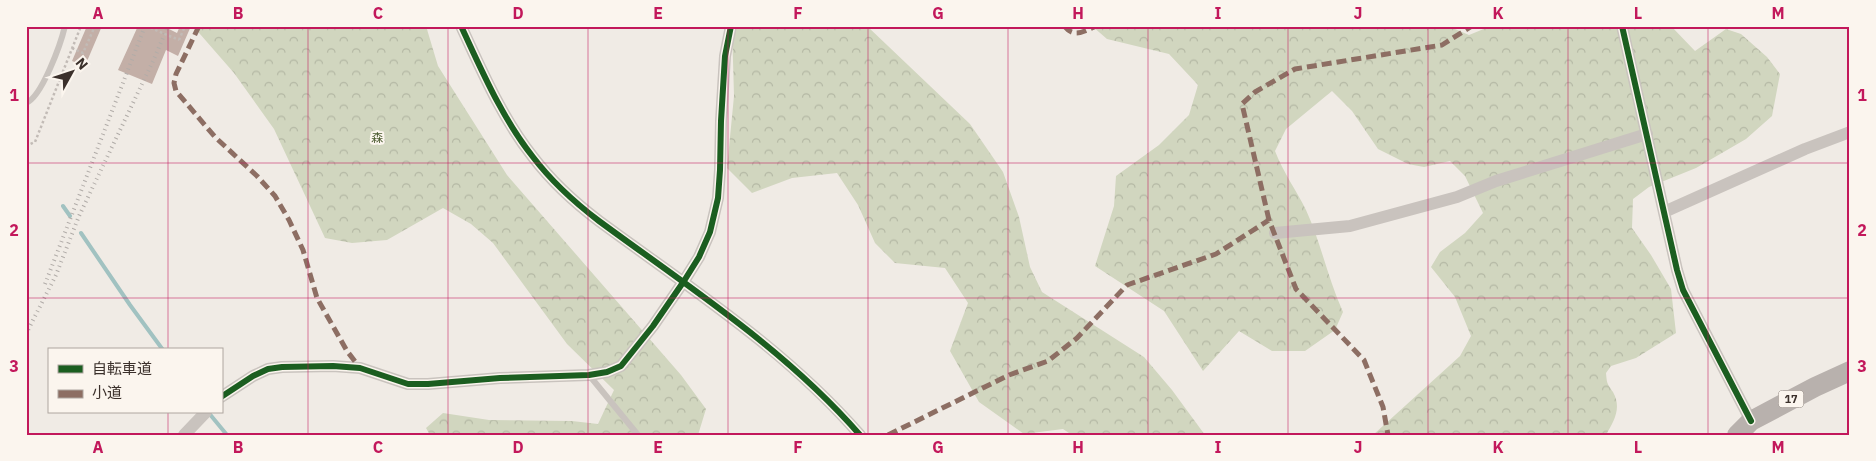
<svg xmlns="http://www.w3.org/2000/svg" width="1876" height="461" font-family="'IBM Plex Sans','Noto Sans JP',sans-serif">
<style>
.forest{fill:url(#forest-crowns)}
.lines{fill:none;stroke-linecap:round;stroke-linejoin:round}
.stream{stroke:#a1c2c1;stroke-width:4}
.building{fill:#c3afa7}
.path{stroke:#c2bbb6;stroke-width:2.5;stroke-dasharray:2.5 2.5;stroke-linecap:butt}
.lane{stroke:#c9c3be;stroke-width:6}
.street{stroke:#c9c3be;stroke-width:12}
.primary{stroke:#b8b1ad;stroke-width:20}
.rail{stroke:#b1aca8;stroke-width:4;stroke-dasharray:1 4;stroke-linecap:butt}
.path-bridge{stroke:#c2bbb6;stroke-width:2.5;stroke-dasharray:2.5 2.5;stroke-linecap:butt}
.quiet{stroke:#8d6e63;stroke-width:5;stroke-dasharray:10 5;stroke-linecap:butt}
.cycleway-casing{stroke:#fbf5ee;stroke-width:9}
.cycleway{stroke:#1b5e20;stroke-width:6}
.grid{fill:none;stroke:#c2185b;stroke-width:1;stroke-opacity:0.55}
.labels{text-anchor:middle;stroke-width:4;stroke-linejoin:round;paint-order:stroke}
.shield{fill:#fbf5ee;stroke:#756b66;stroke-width:1}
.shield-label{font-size:11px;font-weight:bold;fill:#3b302b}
.park-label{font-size:12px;fill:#4a5a2e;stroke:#fbf5ee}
.neatline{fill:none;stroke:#c2185b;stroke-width:2}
.grid-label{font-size:16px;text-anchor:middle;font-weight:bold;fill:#c2185b}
</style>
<defs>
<pattern id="forest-crowns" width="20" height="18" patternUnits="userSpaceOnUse" patternTransform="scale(1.25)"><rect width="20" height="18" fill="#d1d6bf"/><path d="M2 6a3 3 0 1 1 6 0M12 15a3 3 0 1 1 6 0" fill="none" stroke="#b4b8a4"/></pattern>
</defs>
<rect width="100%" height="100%" fill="#f0ebe5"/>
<path class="forest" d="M193 26H426L438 66 507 175 681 375 706 409 698 435H430L426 428 443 413 489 420 572 421 598 424 614 390 567 344 493 243 471 224 443 208 387 240 352 243 325 238 274 129 234 73Z
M732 26H867L970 124 1003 172 1019 217 1030 267 1042 292 1144 357 1172 390 1205 435H1072L1063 429 1024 434 979 402 950 351 968 303 945 268 895 263 875 243 858 205 837 173 792 178 752 193 727 168 734 96Z
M1092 26H1448L1469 35 1491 26H1671L1695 51 1726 29 1741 34 1767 57 1780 74 1772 116 1746 139 1696 168 1649 187 1633 199 1632 228 1651 255 1671 289 1676 333 1636 358 1611 366 1606 373C1607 384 1607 383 1613 392 1622 408 1614 421 1606 435H1373L1460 356 1471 336 1455 297 1431 267 1440 252 1465 233 1483 213 1465 176 1450 161 1424 167 1408 164 1378 149 1352 111 1332 91 1286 129 1275 151C1283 172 1296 190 1306 210 1321 243 1328 279 1343 312L1335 330 1305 351H1272L1239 331 1203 371 1164 311 1095 266 1114 206 1116 176 1159 145 1189 115 1198 85 1169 54 1107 39Z"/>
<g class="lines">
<path class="stream" d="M63 206 70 216
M81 233 130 305 163 350
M208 412 227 435"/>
</g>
<path class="building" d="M87 26H102L85 66 72 61Z
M138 26H163L177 33 180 26H191L178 56 166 50 152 84 118 70Z"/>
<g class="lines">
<path class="path" d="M179 40 185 26
M72 48 83 53 95 26
M26 146 35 142 81 26"/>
<path class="lane" d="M26 103C42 97 61 43 65 26
M589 375 638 435"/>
<path class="street" d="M461 26C482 71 502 118 533 157 552 182 574 202 599 221 690 288 785 349 860 435
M1622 26 1677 270 1683 290 1751 421
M1664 212 1805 149 1850 132
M1275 233 1350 226 1457 197 1496 181 1647 134
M221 397 253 376 268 369 282 367 333 366 360 368 408 384H428L500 378 589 375 607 372 621 366 653 326 684 281 699 257 710 232 718 198 720 170 721 121 725 56 731 26
M184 435 206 412"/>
<path class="primary" d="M1737 435 1751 421 1815 387 1850 371"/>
<path class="rail" d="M45 284 145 26
M26 334 56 275 79 216 154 59 168 26"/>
<path class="path-bridge" d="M146 26 179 40"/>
<path class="quiet" d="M199 26 176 74 174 83 176 91 215 137 257 176 275 196 289 220 303 250 317 298 347 351 360 368
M1064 26C1075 39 1083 31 1097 26
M1269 220 1242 104 1255 92 1295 69 1442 45 1472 26
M888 435 1009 375 1048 361 1077 338 1127 285 1216 254 1269 220 1296 289 1364 360 1383 407 1388 435"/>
<g class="cycleway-casing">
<path id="cycleway" d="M461 26C482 71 502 118 533 157 552 182 574 202 599 221 690 288 785 349 860 435
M1622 26 1677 270 1683 290 1751 421
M221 397 253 376 268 369 282 367 333 366 360 368 408 384H428L500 378 589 375 607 372 621 366 653 326 684 281 699 257 710 232 718 198 720 170 721 121 725 56 731 26"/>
</g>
<use href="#cycleway" class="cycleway"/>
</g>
<path class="grid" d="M168 26V350M308 26V435M448 26V435M588 26V435M728 26V435M868 26V435M1008 26V435M1148 26V435M1288 26V435M1428 26V435M1568 26V435M1708 26V435M26 163H1850M26 298H1850M168 412V435"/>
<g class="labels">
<rect class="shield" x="1778.5" y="390.5" width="25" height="17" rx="4"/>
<g class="shield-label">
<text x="1791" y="403">17</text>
</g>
<g class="park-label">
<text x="377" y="142">森</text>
</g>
</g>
<rect width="1876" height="461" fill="none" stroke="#fbf5ee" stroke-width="55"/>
<rect x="48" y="348" width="175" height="65" fill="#fbf5ee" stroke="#aea6a0"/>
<rect x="58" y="365" width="25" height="8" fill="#1b5e20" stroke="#aea6a0"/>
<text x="92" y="374" font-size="15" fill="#3b302b">自転車道</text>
<rect x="58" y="390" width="25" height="8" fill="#8d6e63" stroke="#aea6a0"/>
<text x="92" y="398" font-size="15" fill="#3b302b">小道</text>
<g transform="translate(72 72) rotate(50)" stroke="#fbf5ee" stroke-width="4" paint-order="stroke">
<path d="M0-4L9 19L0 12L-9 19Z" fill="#3b302b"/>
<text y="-8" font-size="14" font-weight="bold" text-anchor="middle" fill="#3b302b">N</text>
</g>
<rect x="28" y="28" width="1820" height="406" class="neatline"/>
<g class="grid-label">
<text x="98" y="19">A</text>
<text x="238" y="19">B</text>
<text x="378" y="19">C</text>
<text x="518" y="19">D</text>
<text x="658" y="19">E</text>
<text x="798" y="19">F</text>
<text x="938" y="19">G</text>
<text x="1078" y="19">H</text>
<text x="1218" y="19">I</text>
<text x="1358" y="19">J</text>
<text x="1498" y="19">K</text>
<text x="1638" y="19">L</text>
<text x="1778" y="19">M</text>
<text x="14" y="101">1</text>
<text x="1862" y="101">1</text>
<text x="14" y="236">2</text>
<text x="1862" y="236">2</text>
<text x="14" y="372">3</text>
<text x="1862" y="372">3</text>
<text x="98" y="453">A</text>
<text x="238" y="453">B</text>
<text x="378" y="453">C</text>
<text x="518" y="453">D</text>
<text x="658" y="453">E</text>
<text x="798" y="453">F</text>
<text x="938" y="453">G</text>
<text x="1078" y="453">H</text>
<text x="1218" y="453">I</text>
<text x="1358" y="453">J</text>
<text x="1498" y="453">K</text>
<text x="1638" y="453">L</text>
<text x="1778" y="453">M</text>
</g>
</svg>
